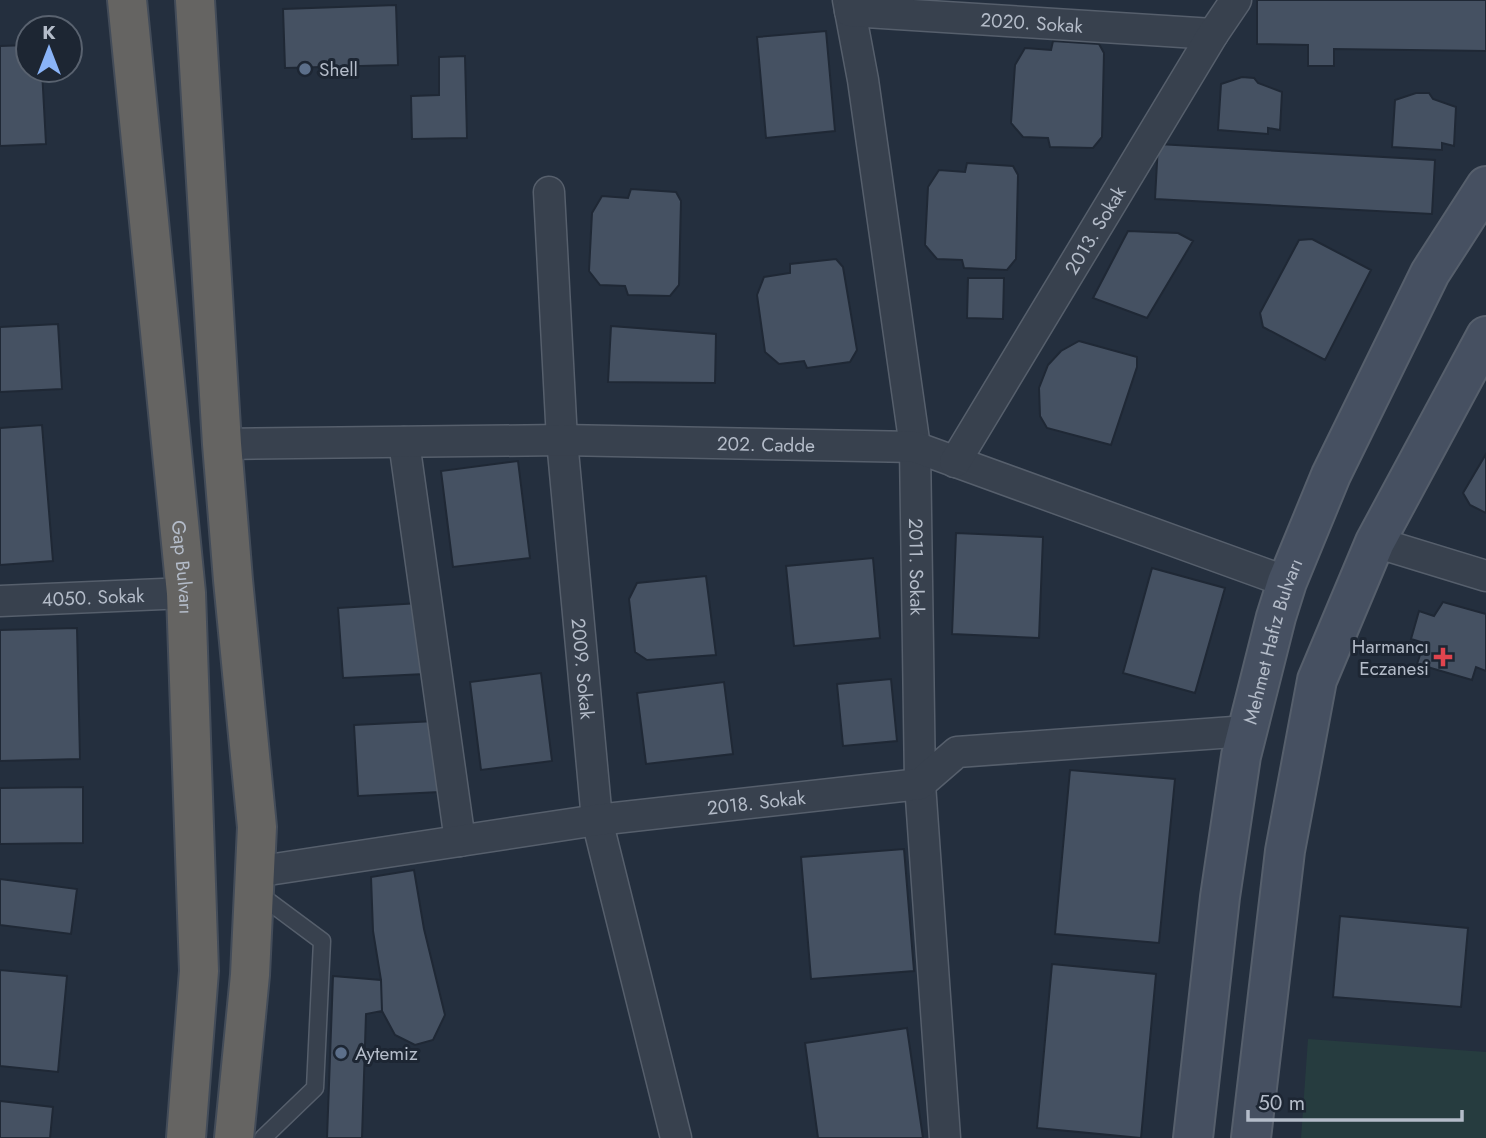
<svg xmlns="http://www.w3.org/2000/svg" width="1486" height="1138" font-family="Jost,sans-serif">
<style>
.green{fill:#263c3f}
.building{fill:#455162;stroke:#1f2835;stroke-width:2}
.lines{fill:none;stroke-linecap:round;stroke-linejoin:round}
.service-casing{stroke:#565f6c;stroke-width:19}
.minor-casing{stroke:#565f6c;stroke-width:33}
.secondary-casing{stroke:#565f6c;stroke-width:42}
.trunk-casing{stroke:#434c59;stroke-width:42}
.service{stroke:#38414e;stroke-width:16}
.minor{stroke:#38414e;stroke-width:30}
.secondary{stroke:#465061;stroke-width:38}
.trunk{stroke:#656462;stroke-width:38}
.service-dot{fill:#5c6f8a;stroke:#1d2633;stroke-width:2.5}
.health-dot{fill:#e0444e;stroke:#1d2633;stroke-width:2.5}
.labels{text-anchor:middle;stroke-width:6;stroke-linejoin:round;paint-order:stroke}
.street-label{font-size:19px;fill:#b4bcc9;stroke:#1d2633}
.poi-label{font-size:19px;fill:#b4bcc9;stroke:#1d2633;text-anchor:start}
</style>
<rect width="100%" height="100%" fill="#242f3e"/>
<path class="green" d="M1308 1039 1486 1052V1138H1301Z"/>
<path class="building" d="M1257 0H1486V51L1334 49V66H1308V45L1257 44Z
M396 5 398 65 285 68 283 9Z
M826 31 835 131 766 138 757 37Z
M1053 41 1099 44 1104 53 1102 137 1093 148 1050 147 1048 138 1023 137 1011 123 1015 65 1025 48 1051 50Z
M28 45V70H42L46 144 0 146V46Z
M465 56 467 138 412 139 411 96 439 95V57Z
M1242 77 1254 78 1258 83 1282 92 1280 130 1268 128V134L1218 130 1221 84Z
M1416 93H1429L1433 99 1456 107 1454 146 1442 143V150L1392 147 1395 100Z
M1158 144 1435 160 1432 214 1155 199Z
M967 163 1013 166 1018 175 1016 259 1007 270 964 268 962 260 937 259 925 245 928 187 939 170 965 172Z
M631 189 676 192 681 201 679 285 670 296 628 295 625 286 600 285 589 271 592 213 602 196 628 198Z
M1128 231 1178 233 1193 241 1147 318 1093 298Z
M1312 239 1371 270 1325 360 1263 327 1260 313 1299 240Z
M836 259 843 267 857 350 850 362 807 368 804 361 779 364 765 352 757 295 764 277 790 273V264Z
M968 278H1004L1003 319 967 318Z
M58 324 62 389 0 392V327Z
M611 326 716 334 715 383 608 382Z
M1079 341 1137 357V367L1111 445 1047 428 1040 416 1039 388 1048 365 1061 351Z
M42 425 53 561 0 565V428Z
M1486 454V513L1470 505 1463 493Z
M518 461 530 558 453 567 441 471Z
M956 533 1043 537 1039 638 952 634Z
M873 558 880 638 794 646 786 566Z
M1152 568 1225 588 1195 693 1123 673Z
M706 576 716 655 647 660 635 652 629 599 637 583Z
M1443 602 1486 614V671L1476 667 1472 680 1417 664 1424 643 1411 639 1419 611 1434 616Z
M420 603 425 674 343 678 338 608Z
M77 628 80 759 0 761V630Z
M541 673 552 761 481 770 470 682Z
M891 679 897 741 843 746 837 684Z
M724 682 733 754 646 764 637 693Z
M436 721 440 792 358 796 354 725Z
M1070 770 1175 779 1159 943 1055 934Z
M83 787V843L0 844V788Z
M904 849 914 971 811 979 801 857Z
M414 870 424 929 445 1015 433 1040 415 1045 395 1035 382 1011 381 980 373 931 371 877Z
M0 879 77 889 71 934 0 925Z
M1340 916 1468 928 1461 1007 1333 997Z
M1052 964 1156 974 1141 1138 1037 1128Z
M0 970 67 976 58 1072 0 1066Z
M333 976 381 980 382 1011 366 1014 362 1138H327Z
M907 1028 923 1138H818L805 1043Z
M0 1101 53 1107 50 1138H0Z"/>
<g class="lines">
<g class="service-casing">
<path id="service" d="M256 892 322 941 315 1088 263 1138"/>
</g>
<g class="minor-casing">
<g id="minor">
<path id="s1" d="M848 0 863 80 915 447 920 784 945 1138"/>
<path id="s2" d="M850 11 1213 34"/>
<path id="s3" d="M549 192 562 440 597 820 676 1138"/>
<path d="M404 442 460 841"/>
<path id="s4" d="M222 444 562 440 915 447 1287 582"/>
<path id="s5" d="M955 462 1213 34 1236 0"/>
<path d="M1375 542 1486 576"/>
<path id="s6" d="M0 601 186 593"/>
<path id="s7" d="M255 872 597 820 920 784 957 752 1247 731"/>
</g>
</g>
<g class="secondary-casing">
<g id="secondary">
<path id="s8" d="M1193 1138 1220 897 1241 756 1276 617 1287 582 1331 475 1430 273 1486 186"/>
<path d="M1251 1138 1285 851 1317 680 1375 542 1486 336"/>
</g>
</g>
<g class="trunk-casing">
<g id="trunk">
<path id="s9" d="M127 0 186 593 199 971 186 1138"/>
<path d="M195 0 222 444 233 580 257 827 250 975 234 1138"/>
</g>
</g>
<use href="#service" class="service"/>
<use href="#minor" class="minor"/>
<use href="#secondary" class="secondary"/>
<use href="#trunk" class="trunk"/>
</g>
<g class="service-dot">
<circle cx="305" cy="69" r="7"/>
<circle cx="341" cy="1053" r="7"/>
</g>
<path class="health-dot" d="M1439.5 646.5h7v7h7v7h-7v7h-7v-7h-7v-7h7z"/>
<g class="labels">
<g class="street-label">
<text dy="7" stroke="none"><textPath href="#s2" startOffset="182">2020. Sokak</textPath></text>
<text dy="7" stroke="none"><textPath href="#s5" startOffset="271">2013. Sokak</textPath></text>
<text dy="7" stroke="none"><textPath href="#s4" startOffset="544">202. Cadde</textPath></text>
<text dy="7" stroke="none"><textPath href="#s1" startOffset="572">2011. Sokak</textPath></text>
<text dy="7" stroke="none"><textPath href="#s9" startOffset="570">Gap Bulvarı</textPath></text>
<text dy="7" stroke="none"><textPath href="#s6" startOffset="93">4050. Sokak</textPath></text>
<text dy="7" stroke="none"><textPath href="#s8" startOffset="504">Mehmet Hafız Bulvarı</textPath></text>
<text dy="7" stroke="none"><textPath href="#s3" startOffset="478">2009. Sokak</textPath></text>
<text dy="7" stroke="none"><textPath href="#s7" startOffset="506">2018. Sokak</textPath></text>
</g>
<g class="poi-label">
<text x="319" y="76">Shell</text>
<text x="1429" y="653" text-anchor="end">Harmancı<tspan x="1429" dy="22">Eczanesi</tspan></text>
<text x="355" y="1060">Aytemiz</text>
</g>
</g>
<g transform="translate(49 49)"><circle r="33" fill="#1d2633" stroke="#59626f" stroke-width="2"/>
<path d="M0-5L12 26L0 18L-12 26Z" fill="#8ab4f8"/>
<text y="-10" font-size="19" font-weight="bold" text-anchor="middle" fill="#b4bcc9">K</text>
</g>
<path d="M1248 1110v10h214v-10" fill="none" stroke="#b4bcc9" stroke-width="3.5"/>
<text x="1258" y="1110" font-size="21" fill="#b4bcc9" stroke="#1d2633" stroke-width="5" paint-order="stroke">50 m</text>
</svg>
